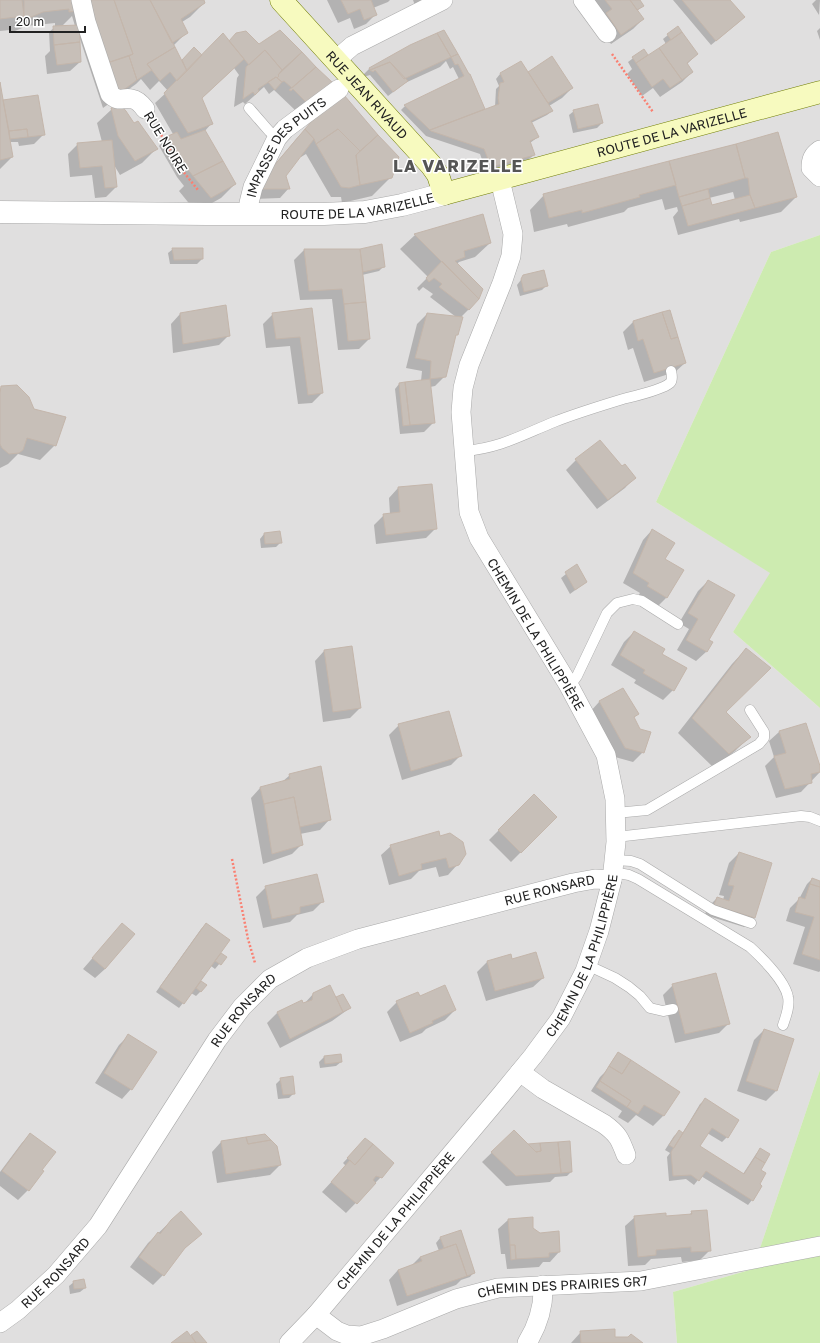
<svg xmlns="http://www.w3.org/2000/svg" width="820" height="1343" font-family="'Golos Text',sans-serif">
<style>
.residential{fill:#e0dfdf}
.grass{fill:#cdebb0}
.shadow{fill:#0003;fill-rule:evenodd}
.building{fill:#c7bfb8;stroke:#c4b6ab}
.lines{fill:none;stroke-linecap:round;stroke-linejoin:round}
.service-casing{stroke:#a9a9a9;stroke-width:11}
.minor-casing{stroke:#a9a9a9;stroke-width:20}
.tertiary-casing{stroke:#a9a9a9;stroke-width:23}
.secondary-casing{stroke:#707d05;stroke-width:23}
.path{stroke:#fa8072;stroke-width:2.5;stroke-dasharray:2 2;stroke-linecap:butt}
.service{stroke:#fff;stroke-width:10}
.minor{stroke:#fff;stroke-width:19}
.tertiary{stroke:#fff;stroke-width:22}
.secondary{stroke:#f7fabf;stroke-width:22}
.labels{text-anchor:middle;stroke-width:3;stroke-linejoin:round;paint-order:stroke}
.street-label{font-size:13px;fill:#222;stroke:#fff}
.district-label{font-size:17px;font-weight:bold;letter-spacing:1px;fill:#555;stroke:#fff}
</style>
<rect width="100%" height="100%" fill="#f2efe9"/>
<path class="residential" d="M0 0H820V235L771 252 656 502 771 573 733 632 820 708V1070L753 1269 673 1292 677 1343H0Z"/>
<path class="grass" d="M820 235V708L733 632 770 573 656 502 771 252Z
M820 1070V1343H677L673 1292 753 1269Z"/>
<path class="shadow" d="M0 0H203L204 3 190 17 182 22 186 33 173 46 181 62 194 49 202 56 229 42 259 45 280 31 331 83 296 111 274 90 269 94 264 87 245 104 243 102 234 107 237 78 239 75 234 68 201 99 212 123 204 132 235 184 221 198 196 212 179 191 184 186 177 177 159 146 168 136 173 134 155 103 168 91 159 81 150 90 141 79 136 84 103 108 79 36 80 62 70 71 47 74 45 56 50 51 49 32 55 27V23L27 26 10 33V30L0 31ZM72 16 75 26 61 27Z
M327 0H390L388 2 373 8 376 14 366 24 354 29 350 18 338 23Z
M413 0H433L416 8Z
M580 0H638L642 6 637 11 643 19 633 29 611 44Z
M673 0H729L739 22 711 45Z
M816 0H820L819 15 812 4Z
M820 28V40L817 31Z
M444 31 469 75 485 111 495 107 496 89 499 86 496 79 500 74 521 63 528 73 572 88 562 98 549 106 552 111 547 115 531 123 538 137 530 143 534 155 529 159 486 171 480 154 426 136 401 110 405 106 459 79 453 67 450 69 446 61 440 67 405 83 388 96 370 75 360 78 369 69 410 46Z
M668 35 697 54 687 64 692 72 682 82 660 97 653 88 642 96 627 74 632 69 628 62 644 50 648 57 666 44 663 39Z
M0 87 2 101 44 134 34 144 19 146 18 142H10L12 157 0 169Z
M344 97 378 136 391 177 372 196 342 203 341 197H331L306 154 301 157 300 155 285 176 289 188 280 198 252 199 263 179 297 138 312 123Z
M112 109 133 125 156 149 142 163 120 175 114 165 116 187 106 197 95 198 92 175 70 177 68 154 78 144 102 142 97 123Z
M574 111 602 123 597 128 573 133 569 115Z
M778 133 796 197 781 212 740 222 739 219 678 235 673 217 678 211 677 207 665 210 662 199 628 208 624 212 568 227 567 224 534 232 530 210 544 195ZM733 192 735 200 712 206 709 198Z
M483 215 490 243 475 257 459 262 457 264 469 309 462 316 457 334 455 337 445 376 435 386 430 387 434 422 424 432 400 434 395 389 399 384 421 381 422 371 406 368 417 324 427 314 456 317 430 297 433 294 423 287 419 291 417 288 428 277 400 249 415 235Z
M173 249 202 259 197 264H170L168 253Z
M304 250H360L384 266 379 271 362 275 369 339 359 349 338 350 332 299 300 300 294 260Z
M524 276 547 285 542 290 520 296 517 285Z
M311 309 322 393 312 403 298 404 290 346 266 348 263 324 273 314Z
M669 311 685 363 675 372 644 382 633 348 628 350 623 332 633 322Z
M180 314 229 335 219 345 173 353 171 324Z
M2 387 34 409 55 445 40 460 18 454 8 464 0 468V389Z
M576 460 622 468 634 478 625 488 597 509 566 470Z
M398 488 436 528 426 538 376 544 374 525 384 515 390 514 389 498Z
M652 530 664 559 666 598 657 607 638 596 640 593 623 583 643 540Z
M264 534 281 542 276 547 261 548 260 539Z
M576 566 586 582 570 594 561 578Z
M708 581V640L712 642 706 652 696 661 677 650 689 629 679 623 698 591Z
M634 632 660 654 673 690 663 700 634 683 636 680 611 665 624 642Z
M746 649 724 713 749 737 735 751 714 768 678 733 732 664Z
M324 651 360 708 350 718 323 722 315 661Z
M623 689 637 714 633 719 643 752 633 762 615 757 590 712 599 702Z
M805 724 820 772 801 792 776 798 765 766 774 757 769 741 779 732Z
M399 725 461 755 451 765 402 780 389 735Z
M290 775 329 820 320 830 300 834 302 844 292 854 263 864 251 798 260 788 282 782Z
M534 795 556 817 511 862 489 840Z
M440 837 458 864 448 875 439 877 436 867 419 871 411 879 389 885 381 855 391 846Z
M739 853 754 917 744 927 705 915 707 908 717 898 723 900 724 896 719 895 729 863Z
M812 879 820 882V971L819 972 793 964 805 927 786 921 790 908 799 899 807 884Z
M266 887 323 901 313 911 297 915 290 922 263 928 256 897Z
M122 924 105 969 95 978 83 969Z
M206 924 220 953 225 957 215 969 211 966 200 981 205 985 201 991 196 996 191 993 179 1008 156 992 201 929Z
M510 956 512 960 543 978 533 987 486 1001 477 972 487 962Z
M673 985 729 1023 719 1033 675 1043 663 995Z
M314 993 336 999 337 998 350 1008 332 1021 280 1048 267 1023 277 1013 301 1002 303 1005Z
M420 997 455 1010 445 1020 426 1029 422 1033 400 1042 387 1012 397 1002Z
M764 1030 793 1039 776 1091 766 1101 737 1091 754 1040Z
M128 1036 131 1089 122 1099 95 1083 119 1045Z
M618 1053 679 1092 663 1116 653 1126 636 1115 628 1123 618 1117 622 1111 591 1091 600 1077 605 1072 614 1058Z
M340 1055 341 1062 336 1066 320 1068 319 1062 324 1057Z
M281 1079 294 1093 289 1098 278 1099 276 1084Z
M705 1100 727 1137 722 1142 707 1133 699 1147 743 1174 756 1154 760 1149 759 1184 752 1200 748 1205 701 1176 694 1185 686 1179 669 1181 667 1157 670 1153 665 1150 674 1136 679 1132 682 1134 700 1104Z
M514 1131 528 1146 571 1172 567 1176 555 1177 550 1182 506 1186 482 1162Z
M30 1134 28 1190 18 1200 0 1186V1172L21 1144Z
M221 1142 280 1165 270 1175 217 1183 212 1152Z
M361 1144 381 1177 346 1213 322 1192 346 1166 343 1163Z
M692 1212 710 1250 700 1260 682 1262 681 1257 651 1259 645 1265 628 1266 625 1226 635 1217 665 1218 688 1216Z
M172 1220 200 1234 181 1252 163 1275 153 1285 130 1267 148 1243Z
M508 1220 532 1228 559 1252 550 1262H543L539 1267 507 1269 505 1254H501L498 1229Z
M461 1231 474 1272 470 1277 461 1280 456 1285 397 1306 389 1280 398 1270 412 1265 420 1257 439 1251 436 1243 440 1238Z
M74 1282 85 1288 80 1292 70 1294 69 1286Z
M581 1332 614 1338 641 1343H571Z"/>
<path class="building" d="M0 0H22L24 16 0 19Z
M24 0H77L78 11 69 12V9L43 12 24 20Z
M86 0H114L133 54 107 63Z
M114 0H150L175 47 147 64 152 70 137 80 129 56 133 54Z
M150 0H204L205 3 181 19 188 33 172 43Z
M341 0H371L377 15 364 20 360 9 348 14Z
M605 0H630L644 19 621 35 606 13 612 9Z
M630 0H640L644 6 637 10Z
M682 0H730L745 17 716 41Z
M79 25 80 42 54 45 53 26Z
M678 26 682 32 671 40 667 34Z
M280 30 302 52 282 70 265 50 249 65 229 41 236 33 246 31 259 44Z
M444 30 458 54 451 57 437 33Z
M682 32 698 54 687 63 693 72 682 80 659 48Z
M223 33 244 59 202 98 213 124 188 133 164 93Z
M437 33 451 57 404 79 390 62 370 70 369 68 410 45Z
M80 42 81 62 57 65 54 45Z
M175 47 187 71 177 81 170 72 160 81 147 64Z
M194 47 202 55 187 71 182 60Z
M659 48 682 80 670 88 663 79 652 87 636 63Z
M644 49 648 55 636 63 632 57Z
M265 50 282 70 278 75 279 76 277 78 276 77 258 89 259 91 255 95 253 92 243 99 246 67Z
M302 52 316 67 292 88 284 81 282 82 277 78 279 76 278 75Z
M458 54 469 74H470L485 109 430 130 404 105 464 76 458 64 455 65 451 57Z
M129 56 137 80 118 94 107 63Z
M552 56 573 88 548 103 528 72Z
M521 61 553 111 531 121 539 137 530 141 535 155 491 167 484 149 431 131 430 130 499 104 498 98 500 83 504 82 500 73Z
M390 62 408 81 393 92 375 70 373 72 370 70Z
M316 67 333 83 306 102 293 89 291 91 289 90Z
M276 77 282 82 275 90 268 82Z
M0 82 13 157 0 160Z
M38 95 45 135 28 137 27 129 9 131 3 100Z
M344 95 378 135 360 151 338 129 316 144 314 139 305 129 311 122Z
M120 104 126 111 134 123 138 121 158 149 135 161 118 136 111 108Z
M598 104 603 123 578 129 573 110Z
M27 129 28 137 10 139 9 131Z
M305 129 314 139 286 176 290 189H261L272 168Z
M338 129 360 151 356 155 360 185 349 188 341 187 316 144Z
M205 130 223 161 193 176 186 167 168 136 177 132 181 139Z
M778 132 797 197 755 208 750 195 748 178H745L736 144Z
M378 135 399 157 392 178 360 185 356 155Z
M112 140 117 187 105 188 102 166 80 168 77 143Z
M736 144 745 178 679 197 669 161Z
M223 161 236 184 211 198 193 176Z
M669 161 676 185 639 195 640 197 582 213V210L549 218 543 194Z
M708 189 710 198 682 206 679 197Z
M750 195 755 208 688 226 682 206 710 198 712 205Z
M483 214 491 243 464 251 465 257 455 261 483 289 479 299 414 234Z
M382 244 385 267 363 272 360 249Z
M172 248H203V259L174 260Z
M304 249H360L366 302 344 304 342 289 309 291Z
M442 261 479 299 469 310 439 287 442 284 434 278 429 282 426 278Z
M544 270 548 286 524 292 521 279 523 275Z
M366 302 370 339 348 341 344 304Z
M226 305 230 336 183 344 180 313Z
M312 308 323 393 308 395 300 337 276 339 272 313Z
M670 310 678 337 671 339 662 312Z
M662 312 671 339 678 337 686 363 654 373 643 339 638 341 633 321Z
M427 313 463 317 458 335H456L446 377 430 379 431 361 415 358Z
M430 379 435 423 410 425 405 382Z
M405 382 410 425 403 426 399 383Z
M17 385 29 397 34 409 66 417 56 446 27 438 23 450 19 453 9 454 2 448 0 444V393L1 386Z
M600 440 622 466 625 464 636 478 608 500 575 459Z
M432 484 437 529 386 535 383 514 400 512 398 487Z
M652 529 675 543 665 559 684 570 667 598 647 586 649 583 633 573Z
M280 531 282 543 265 544 264 533Z
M577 564 587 582 575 590 565 572Z
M708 580 735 595 709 640 713 642 707 652 686 640 698 619 688 613Z
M634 631 665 649 662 654 687 668 674 691 643 673 645 670 620 655Z
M352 646 361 708 333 712 324 650Z
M746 648 771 668 726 712 751 737 729 754 692 718Z
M623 688 639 714 634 717 640 729 651 732 644 753 625 748 599 701Z
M449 711 462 756 411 771 398 724Z
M806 723 820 766V772L811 774 812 783 785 789 774 756 786 753 779 731Z
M321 766 331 820 300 827 294 797 264 804 260 787 290 779 289 774Z
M534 794 557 817 521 853 498 830Z
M294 797 303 845 272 854 264 804Z
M439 831 440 836 450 833 463 842 466 854 459 865 449 868 446 858 421 864 422 869 399 876 390 845Z
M739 852 772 863 755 918 714 905 717 897 729 901 734 886 728 885Z
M317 874 324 902 300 907V913L272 919 265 886Z
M812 878 820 881V887L810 884Z
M810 884 820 887V960L802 954 814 917 795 912 799 897 805 899Z
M122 923 135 934 105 969 92 958Z
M206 923 230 940 184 1004 160 987Z
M536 952 544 978 495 991 487 961 511 954 512 959Z
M221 953 227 957 221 965 215 961Z
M716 973 730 1024 685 1034 672 984Z
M201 981 207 985 201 992 196 988Z
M330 985 343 1012 290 1039 277 1012 302 1000 303 1003 312 1000 313 993Z
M445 985 456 1010 432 1021 433 1023 410 1033 396 1001 418 992 420 996Z
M343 994 351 1008 343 1012 336 997Z
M764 1029 794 1039 777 1091 746 1081Z
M128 1034 157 1052 132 1090 104 1073Z
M618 1052 631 1060 622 1074 609 1066Z
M341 1054 342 1062 325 1064 324 1056Z
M631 1060 680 1092 664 1116 644 1105 638 1114 627 1107 631 1101 600 1081 609 1066 622 1074Z
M293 1076 295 1094 283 1095 280 1078Z
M600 1081 631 1101 627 1107 596 1087Z
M705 1098 739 1120 728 1138 712 1128 700 1146 744 1174 755 1157 765 1163 761 1170 766 1173 760 1184 762 1186 753 1201 706 1171 699 1181 691 1175 673 1176 671 1152Z
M514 1130 536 1152 541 1151 540 1143 558 1142 561 1173 516 1176 491 1152Z
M679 1130 683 1133 674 1148 669 1145Z
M30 1133 56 1152 42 1170 44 1171 29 1191 2 1171Z
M265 1134 271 1140 248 1144 246 1137Z
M246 1137 248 1144 271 1140 277 1146 281 1165 226 1174 221 1141Z
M365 1138 373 1144 355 1165 347 1158Z
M570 1141 572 1172 561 1173 558 1142Z
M540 1143 541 1151 536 1152 528 1144Z
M373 1144 394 1163 382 1178 376 1176 373 1180 376 1183 357 1204 331 1182 350 1160 355 1165Z
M760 1148 770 1154 765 1163 755 1157Z
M707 1210 711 1251 691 1252V1247L656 1250V1255L638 1257 634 1216 666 1213V1216L692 1214 691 1211Z
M181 1211 202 1234 185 1248 164 1276 139 1257 158 1232 160 1234 171 1220Z
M533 1217V1228L540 1233 559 1231 560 1252 549 1253V1257L516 1259 515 1245H510L508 1219Z
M461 1230 475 1273 467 1276 456 1244 444 1248 440 1237Z
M456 1244 467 1276 407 1296 398 1270 422 1261 420 1257Z
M510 1245H515L516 1259 511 1260Z
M84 1279 86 1288 74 1289 73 1281Z
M615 1329V1337H628L631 1334 643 1343H581L580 1331Z
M187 1331 196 1343H171Z
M197 1331 207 1343H196L191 1335Z"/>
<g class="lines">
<g class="service-casing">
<path id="service" d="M249 108 269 131 277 138
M464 451C500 448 522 435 554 422 577 413 600 406 623 399 635 396 662 390 670 383 673 380 672 375 671 371
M568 684 572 683 577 676 607 613 617 603 633 599 642 601 678 624
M616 813 647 810 759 744 764 738V732L750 710
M616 837 801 816 810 817 820 821
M615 860 631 861 640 864 713 910 751 923
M613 872 629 875 638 879 750 947C762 958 785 981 788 997 790 1006 786 1016 783 1025
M587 965 615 978 629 987 640 996 650 1008 663 1011 673 1009"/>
</g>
<g class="minor-casing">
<g id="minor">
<path d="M81 0 86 22 110 94C119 103 122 97 132 99 138 100 142 105 145 109"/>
<path d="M583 0 607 33"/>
<path d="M336 60 352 46 443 0"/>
<path d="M820 150C813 155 811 159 811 168L820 177"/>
<path id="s1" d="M249 214V203L253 187 277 138 285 129 339 89"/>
<path d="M520 1072 543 1089 604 1124C618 1134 620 1139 626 1155"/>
<path id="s2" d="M316 1315 337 1331 347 1335 361 1336 383 1329 456 1299 498 1288 641 1281 820 1246"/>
<path id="s3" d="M0 1323 18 1310 56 1275 98 1226 217 1040 242 1007 270 979 307 958 358 939 573 883 595 879 612 880"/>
<path id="s4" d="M289 1343 316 1315 501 1095 533 1056 561 1018 585 971 599 931 612 880 616 842 615 799 606 755 568 684 479 538 469 512 461 412 463 388 469 365 502 283 511 256 513 234 500 180"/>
<path d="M527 1343C538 1325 544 1306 543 1285"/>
</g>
</g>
<g class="tertiary-casing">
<g id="tertiary">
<path id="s5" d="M0 212 206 214H324L365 212 402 205 444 194"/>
</g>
</g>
<g class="secondary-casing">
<g id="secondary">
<path id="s6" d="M281 0 431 165 438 175 444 194 820 92"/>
</g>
</g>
<path class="path" d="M612 54 653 112
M157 128 182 170 198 190
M232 859 248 939 255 963"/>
<use href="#service" class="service"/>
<use href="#minor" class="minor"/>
<use href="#tertiary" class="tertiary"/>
<use href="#secondary" class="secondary"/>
</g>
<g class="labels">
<g class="street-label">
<text dy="5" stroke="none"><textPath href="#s6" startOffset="128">RUE JEAN RIVAUD</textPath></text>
<text dy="5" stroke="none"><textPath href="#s6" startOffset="491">ROUTE DE LA VARIZELLE</textPath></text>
<text transform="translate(166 142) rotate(58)" y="5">RUE NOIRE</text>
<text dy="5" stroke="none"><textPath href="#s1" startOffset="80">IMPASSE DES PUITS</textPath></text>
<text dy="5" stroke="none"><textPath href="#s5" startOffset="358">ROUTE DE LA VARIZELLE</textPath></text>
<text transform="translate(536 634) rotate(59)" y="5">CHEMIN DE LA PHILIPPIÈRE</text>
<text dy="5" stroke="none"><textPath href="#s3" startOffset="735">RUE RONSARD</textPath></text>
<text dy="5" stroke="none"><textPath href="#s4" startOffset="490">CHEMIN DE LA PHILIPPIÈRE</textPath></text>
<text dy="5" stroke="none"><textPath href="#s3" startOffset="399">RUE RONSARD</textPath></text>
<text dy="5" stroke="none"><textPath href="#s4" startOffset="162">CHEMIN DE LA PHILIPPIÈRE</textPath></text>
<text dy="5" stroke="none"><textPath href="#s3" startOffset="75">RUE RONSARD</textPath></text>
<text dy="5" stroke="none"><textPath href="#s2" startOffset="261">CHEMIN DES PRAIRIES GR7</textPath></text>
</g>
<g class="district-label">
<text x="458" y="172">LA VARIZELLE</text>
</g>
</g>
<path d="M10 26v6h75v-6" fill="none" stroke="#222222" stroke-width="2"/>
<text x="16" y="26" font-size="12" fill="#222222" stroke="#ffffff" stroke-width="3" paint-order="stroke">20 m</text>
</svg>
